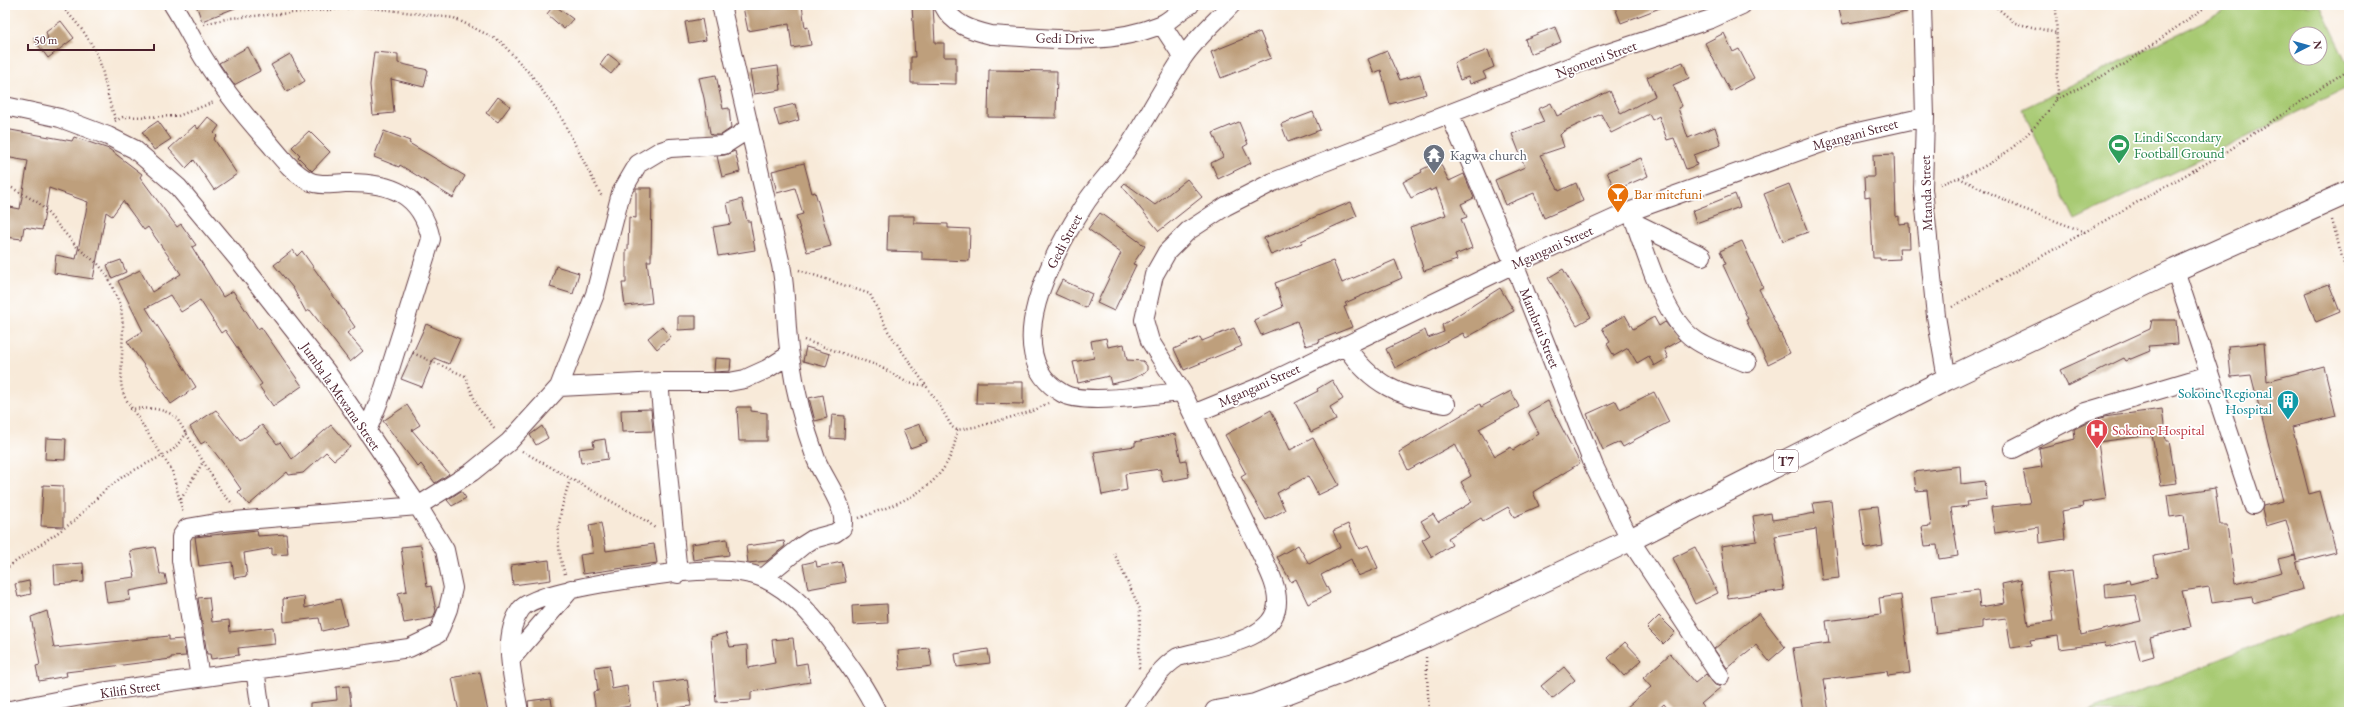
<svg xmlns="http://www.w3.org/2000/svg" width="2354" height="717" font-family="'EB Garamond',serif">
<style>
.green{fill:#a8ca73;stroke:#79744f;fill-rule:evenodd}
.building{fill:#be9f7c}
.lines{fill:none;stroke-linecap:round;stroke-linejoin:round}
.minor-casing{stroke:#643d45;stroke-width:20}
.highway-casing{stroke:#643d45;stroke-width:24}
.path{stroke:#643d45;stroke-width:2.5;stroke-dasharray:1 3;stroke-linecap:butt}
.minor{stroke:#fff;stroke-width:18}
.highway{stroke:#fff;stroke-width:22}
.labels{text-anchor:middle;stroke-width:3.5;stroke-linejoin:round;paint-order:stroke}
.shield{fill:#fff;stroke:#80626b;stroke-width:1}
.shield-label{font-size:13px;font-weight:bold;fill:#4a1f2b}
.street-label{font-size:14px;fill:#4a1f2b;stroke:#fff}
.leisure-label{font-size:14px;fill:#27864d;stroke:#fff;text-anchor:start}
.worship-label{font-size:14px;fill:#5b616d;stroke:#fff;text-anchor:start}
.food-label{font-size:14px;fill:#c56008;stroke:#fff;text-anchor:start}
.culture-label{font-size:14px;fill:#0d838f;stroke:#fff;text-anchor:end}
.health-label{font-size:14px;fill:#be3a42;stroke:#fff;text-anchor:start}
</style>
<rect width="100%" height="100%" fill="#fff"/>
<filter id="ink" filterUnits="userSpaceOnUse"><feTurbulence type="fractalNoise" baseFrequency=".025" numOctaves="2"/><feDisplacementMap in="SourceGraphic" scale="8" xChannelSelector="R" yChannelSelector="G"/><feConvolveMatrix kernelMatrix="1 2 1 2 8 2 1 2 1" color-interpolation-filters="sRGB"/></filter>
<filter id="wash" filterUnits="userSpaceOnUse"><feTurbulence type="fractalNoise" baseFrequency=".012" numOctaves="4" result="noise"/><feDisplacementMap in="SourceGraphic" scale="16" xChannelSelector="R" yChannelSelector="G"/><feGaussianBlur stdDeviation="0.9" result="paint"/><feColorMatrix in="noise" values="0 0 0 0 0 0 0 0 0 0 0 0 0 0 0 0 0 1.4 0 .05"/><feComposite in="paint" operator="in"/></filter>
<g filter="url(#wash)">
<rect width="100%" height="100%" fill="#f8ead9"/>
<path class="green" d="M2237 5H2320L2349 65V87L2075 220 2022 109ZM2296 34H2320V58H2296Z
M2349 609V712H2088Z"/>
<g id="blocks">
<path class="building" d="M196 5H240V6L202 21Z
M554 5 573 19 564 29 547 14Z
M751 5H802L805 28 808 27 811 45 792 48 789 24 748 31 743 7Z
M912 5H933L935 43H944V57H956V84L911 83V57H915Z
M1614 5H1665V6L1621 23Z
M1838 5H1907V12L1843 24Z
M702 19 706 40 689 43 685 22Z
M61 21 74 38 48 58 33 38 48 40 46 32Z
M1555 27 1561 42 1530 54 1525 39Z
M1260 32 1271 58 1221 78 1211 52Z
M1724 33 1733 52 1739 49 1754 78 1730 91 1705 43Z
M248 47 260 71 234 85 219 63Z
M1488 50 1494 67 1483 72 1486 78 1470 84 1468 77 1460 80 1454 63Z
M1387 51 1400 80 1420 74 1426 94 1390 104 1381 70 1374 73 1368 59Z
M374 52 398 54V63L428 70 424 87 391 79 394 113 373 115 370 85Z
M290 54 305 81 287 92 271 65Z
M608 54 620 63 611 74 600 65Z
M1683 62 1689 78 1673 85 1682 106 1678 108 1688 138 1715 127 1721 145 1694 155 1697 165 1686 169 1674 138 1667 140 1659 116 1652 120 1649 114 1611 133 1601 114 1564 131 1560 135 1564 147 1540 155 1559 191 1576 183 1583 201 1544 218 1534 193 1505 205 1495 180 1525 167 1512 134 1544 122 1538 109 1551 103 1557 116 1610 91 1621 114 1655 96 1647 77Z
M778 66 781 90 754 94 750 70Z
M989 70 1057 71 1056 118 988 117Z
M716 75 723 109 729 108 731 128 721 135H712L710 133 704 98 699 78Z
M498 97 510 106 498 122 486 113Z
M795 104 799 120 779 126 774 109Z
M1313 112 1320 130 1288 142 1281 124Z
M208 117 219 126 214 133 217 136 214 139 237 174 214 190 194 160 186 168 169 149 195 125 198 129Z
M158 121 171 139 154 150 142 132Z
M1239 122 1248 144 1243 147 1251 163 1218 179 1211 163 1223 157 1213 133Z
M5 129 72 141 74 137 109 149 142 174 140 177 177 227 181 224 196 245 192 247 223 297 233 291 258 329 261 327 302 386 273 406 259 386 262 384 225 330 221 333 200 300 181 312 170 295 146 308 196 387 171 404 127 341 143 331 118 281 140 270 152 292 181 274 148 227 144 230 123 201 112 216 106 212 93 279 54 273 56 255 76 259 88 202 49 188 42 230 24 227 22 239 5 237V206L20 209 28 161 5 157Z
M309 131 330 152 312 171 298 157 300 155 292 147Z
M384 131 410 141 409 143 465 176 453 198 400 165 399 167 374 157Z
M735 151 740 172 722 177 717 156 725 155Z
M1894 154 1896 217 1899 216V224L1909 223 1910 248H1899L1900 259 1880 260V258H1873L1870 196 1865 197 1864 177H1874L1873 155Z
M1641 158 1648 176 1615 190 1607 172Z
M1439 161 1449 181 1464 174 1474 198 1461 204 1467 217 1461 219 1472 248 1455 255 1457 260 1424 271 1410 227 1446 215 1436 188 1430 191V189L1411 198 1403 182 1422 172 1421 170Z
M804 163 812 193 815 192 831 246 807 252 796 216 803 214 795 188 777 193 772 171Z
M1187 179 1202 197 1159 231 1122 186 1125 183 1155 205Z
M1789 184 1808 232 1783 241 1764 194Z
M636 188H652L651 261H647L652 303 625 306 622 283H626V250L628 249 629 217 636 218Z
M1735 194 1740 207 1696 223 1692 211Z
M742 199 747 221H750L755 250 718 256 713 227 731 224 727 203Z
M1351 202 1357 216 1301 241 1302 243 1271 255 1264 238Z
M1100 213 1145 246 1133 264 1136 265 1114 311 1097 303 1121 253 1088 229Z
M888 216H914V223L948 224V228L970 229 969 261 922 259V252L887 251Z
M1742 241 1763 287 1759 289 1790 353 1768 364 1746 320 1748 319 1723 265 1726 264 1720 251Z
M293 250 297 256 302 251 355 327 347 333 363 351 350 362 310 310 306 312 293 288 274 265Z
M121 260 126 272 112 278 107 265Z
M1395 260 1402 278 1345 303 1347 306 1344 307 1352 327 1319 340 1320 342 1306 346 1297 321 1261 335 1254 320 1283 307 1275 283 1333 261 1342 283Z
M556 266 579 273 573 294 550 287Z
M1563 269 1591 317 1577 325 1548 278Z
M1062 280 1092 294 1086 308 1055 294Z
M2329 284 2340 312 2316 322 2305 293Z
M1500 288 1514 311 1466 338 1463 333 1395 368 1386 349 1425 330 1428 338 1444 332 1442 325Z
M1625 315 1633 329 1654 317 1659 326 1665 322 1680 340 1664 349 1668 358 1654 366 1649 356 1637 363 1628 348 1614 356 1607 344 1610 342 1602 328Z
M678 316H696V329L678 330Z
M2152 320H2176L2178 344 2148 346 2150 351 2126 361 2124 358 2068 386 2060 370 2150 329Z
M426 324 460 339 449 364 434 358 422 387 401 379Z
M662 326 671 337 657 349 648 338Z
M1234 328 1242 346 1184 370 1174 349 1200 337 1202 341Z
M1106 338 1108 347 1124 344 1127 360 1143 361 1147 366V370L1145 373 1129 380 1111 384 1109 376 1078 383 1073 362 1094 358 1091 341Z
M2264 343 2267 381 2324 366 2336 416 2292 427 2309 494 2320 491 2336 552 2297 562 2286 520 2266 526 2262 510 2263 506 2283 501 2251 375 2231 377 2228 346Z
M806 347 830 354 826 367 803 361Z
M715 358 731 359 730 371 714 372Z
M1332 380 1343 399 1330 407 1336 420 1311 432 1295 403 1318 391 1317 389Z
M977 382H1023V404L976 403Z
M1511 391 1519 407 1479 429 1495 456 1511 447 1513 450 1539 434 1528 412 1548 401 1580 463 1533 492 1539 506 1514 517 1508 507 1483 521 1481 518 1448 538 1452 545 1432 557 1422 540 1430 535 1421 521 1433 514 1438 522 1472 502 1461 482 1471 476 1455 444 1408 470 1399 452 1480 404 1481 407Z
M1654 392 1669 422 1634 440V441L1623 447 1620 442 1603 450 1587 414 1616 401 1620 409Z
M823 395 827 418 815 421 809 398Z
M407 405 420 425 412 430 449 474 435 483 421 464 418 467 383 421Z
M737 407H751V411L767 413V441H739Z
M651 409 653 431 622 432 621 410Z
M2162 409 2166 441H2169L2176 483 2161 485 2152 435 2098 442 2106 499 2082 503 2083 507 2062 511 2065 539 2040 543 2039 527 1995 533 1991 507 2030 503 2023 470 2042 467 2039 448 2075 439 2074 429 2089 422 2104 417Z
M216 410 240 441 262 425 277 444 280 442 292 459 331 425 350 447 334 460 326 452 303 473 289 475 287 472 249 505 238 492 241 489 223 463 206 441 201 444 190 427Z
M1271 410 1290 450 1313 438 1339 485 1318 495 1308 476 1277 493 1285 510 1266 520 1241 477 1246 474 1225 435Z
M832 415 845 416 844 439 830 438Z
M920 424 927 442 910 448 903 430Z
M542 426 548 438 536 445 530 435Z
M1175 434 1181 461 1186 460 1189 477 1163 482 1160 469 1125 474 1127 490 1102 495 1094 452 1135 446V442Z
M46 438 66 439 65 460 45 459Z
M605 439 608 459 581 463 579 449 594 447 593 441Z
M1960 466 1961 484 1985 481 1987 499 1967 502 1968 506 1951 508 1958 556 1939 559 1937 545 1925 546 1922 527 1931 526 1927 490 1916 491 1914 472Z
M43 485 63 486V527L41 526Z
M2215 488 2220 525H2227L2235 584 2282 572 2278 559 2295 555 2303 589 2253 603 2252 597 2212 603 2209 587 2182 591 2191 627 2150 637 2154 656 2140 660 2135 640 2106 647 2105 643 2060 649 2058 636 2030 640 2031 645 2011 648 2006 618 1982 621V628L1936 634 1931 596 1978 590 1980 607 2005 603 2002 584 2021 580 2028 625 2053 621 2047 574 2072 571 2081 635 2141 621 2135 595 2106 598 2105 584 2129 580 2130 584 2157 577 2154 556 2189 550 2184 515 2170 517 2167 495Z
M461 491 466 498 452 506 447 500Z
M1831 501 1839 578 1822 580 1816 529 1775 536 1784 590 1728 598 1721 546 1757 541 1753 516 1771 513 1772 520 1799 516 1815 513 1813 503Z
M1878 506 1883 546 1865 549 1860 508Z
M601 523 606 551 654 544 657 563 583 574 580 555 593 553 589 525Z
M1348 524 1359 549 1368 545 1378 568 1358 576 1351 559 1321 575 1330 593 1308 604 1296 579 1291 582 1277 557 1298 545 1309 564 1340 547 1333 531Z
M257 530 258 536 286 534 288 554 272 555V548L244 553 247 576 234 578 232 562 199 566 195 537Z
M727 539 729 555 693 560 691 544Z
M784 541 785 546 767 561 748 563 746 546Z
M421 545 427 587 431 586 436 611 433 618 404 623 398 593 407 591 401 547Z
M155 547 160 574H165L167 584 129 591 130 600 107 603 104 581 135 577 130 551Z
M1695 547 1718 593 1695 604 1673 558Z
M549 560 551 580 513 585 511 565Z
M816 561 817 567 842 562 846 582 808 589 803 564Z
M83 563 84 582 55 584 54 565Z
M29 581 31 594 18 597 15 584Z
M1901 595 1910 673 1888 676 1887 671 1824 679 1829 712H1803L1793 648 1829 643 1826 621 1881 614 1879 598Z
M304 596 305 608 340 599 347 625 322 631 319 618 284 622 283 599Z
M209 597 212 622 229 620 230 632 273 627 275 644 238 648 239 655 211 659 210 654H207L198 598Z
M887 604 888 623 853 625 852 606Z
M47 611 54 648 169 636V640L183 639 186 656 171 657V659L66 672 67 676 39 681 36 666 40 665 31 617Z
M1759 613 1785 647 1769 661 1756 645 1727 668 1714 649Z
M1659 616 1675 632 1663 644 1647 628Z
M726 633 730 647 747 645 748 668 775 663 772 640 793 638 796 665 807 663 810 682 751 692V700L716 702 711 637Z
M1625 642 1642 660 1624 676 1608 658Z
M929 648 932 666 900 670 898 651Z
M988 649 990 663 957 667 955 654Z
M1670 654 1695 683 1706 674 1715 685 1721 687 1701 704 1707 712H1670L1664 704 1655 712H1621L1651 687 1643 678Z
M609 665 612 689 627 686 630 706 596 712 593 692 598 691 595 667Z
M1564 667 1575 680 1552 699 1541 686Z
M480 672 488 712H459L452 678Z
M687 679 691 706 658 710 655 683Z
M349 686 352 712H310V703L337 700 336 687Z
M551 698 553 712H529L528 701Z"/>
</g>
</g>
<g filter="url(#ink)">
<use href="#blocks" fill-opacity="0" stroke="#643d45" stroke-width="1"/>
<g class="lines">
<g class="minor-casing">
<path id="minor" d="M173 5C182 19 189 33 197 47 217 82 243 114 270 144 281 157 293 173 309 181 319 186 334 184 345 183 390 182 421 193 431 239L383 391 367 431
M721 5 781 265C787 295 785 326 790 356 795 391 804 426 816 459 823 478 849 510 842 528L835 533 813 539 802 546 763 578
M943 5C953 25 971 30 991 35 1047 38 1107 47 1160 25 1171 21 1179 10 1190 5
M1922 5 1925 117 1923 189 1936 316 1947 379
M1162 25 1183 57
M5 106 60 118 108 136 134 149 178 187 238 259 326 371 418 506 445 550 453 588 448 609 438 634 409 648 101 692 5 711
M1450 115 1514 264 1594 466 1630 540 1720 676
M1631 211C1644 246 1663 318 1694 339 1709 350 1730 356 1747 363
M1635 223 1702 256
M2175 270 2253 505
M1345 345C1371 385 1401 397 1446 404
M659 382 678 574
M559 387 659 382H729L745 379 767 369 789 355
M1182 392C1156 394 1082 406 1062 393 996 355 1054 252 1083 207 1095 187 1113 171 1125 152 1145 122 1162 89 1182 59 1195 39 1215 22 1231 5
M1193 414 1264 385 1514 264 1631 211 1844 135 1925 117
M2013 449 2085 412 2209 375
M511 659 571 589
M255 669 261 712
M200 678 181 560V537L187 528 222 522 418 506 472 472 509 442 559 387 595 294 621 193 638 164 658 152 670 148 724 145 741 134 749 126
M519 712C514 680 500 638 521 609 531 596 587 586 604 583 646 577 724 561 763 578 793 591 814 618 833 643 849 665 866 688 877 712
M1132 712C1146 692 1157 670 1178 657 1208 648 1278 642 1277 601 1277 587 1270 573 1264 560L1182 392 1150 341 1144 320 1154 275 1167 252 1188 231 1226 206 1273 182 1590 59 1711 19 1742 5"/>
</g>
<g class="highway-casing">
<path id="highway" d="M1216 712 1255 705 1367 662 1425 637 1630 540 1947 379 2175 270 2349 192"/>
</g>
<path class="path" d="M60 5C77 22 94 42 101 66 106 84 108 102 116 120
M1994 5 2015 23 2057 33
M204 24 230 18 364 7 454 18 500 41 532 76 561 117 602 197
M2056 100 2125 64 2208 5
M115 121 123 117 178 116 214 102
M1959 178 2021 208 2085 232
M5 184 39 203 77 247 98 264 107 275 121 307 123 326 121 384 124 396 172 471 183 512
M1940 184C1984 170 2006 157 2037 124 2045 114 2054 106 2058 93L2056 5
M2332 220 2349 283
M799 270 870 294 888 331 938 403 952 427 957 430 980 426 1033 411 1048 403
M1952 307 2228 151 2349 69
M804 340 879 366 908 383 927 386
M413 353 465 376 478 408 496 430
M130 409C148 408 161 407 176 417L223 494 233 504
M522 451 648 522 656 529
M181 499 203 462
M859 518C906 501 951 486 957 430
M1114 553 1140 609 1139 670
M5 569 73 522 105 490 125 475 173 450 187 433
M565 574C553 538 559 512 571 477
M1426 657 1429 712"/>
<use href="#minor" class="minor"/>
<use href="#highway" class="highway"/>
</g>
</g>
<defs>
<g id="stadium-pin" transform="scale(1.15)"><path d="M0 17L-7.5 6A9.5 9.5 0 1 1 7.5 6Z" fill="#2e9e5b" stroke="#fff"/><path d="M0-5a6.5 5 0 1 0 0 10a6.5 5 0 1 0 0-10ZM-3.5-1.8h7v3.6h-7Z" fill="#fff"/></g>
<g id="temple-pin" transform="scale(1.15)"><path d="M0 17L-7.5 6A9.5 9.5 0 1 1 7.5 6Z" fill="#6b7280" stroke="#fff"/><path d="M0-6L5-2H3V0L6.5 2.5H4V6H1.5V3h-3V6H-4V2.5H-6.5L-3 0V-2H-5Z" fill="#fff"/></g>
<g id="bar-pin" transform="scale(1.15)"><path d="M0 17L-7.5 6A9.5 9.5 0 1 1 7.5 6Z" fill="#e8710a" stroke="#fff"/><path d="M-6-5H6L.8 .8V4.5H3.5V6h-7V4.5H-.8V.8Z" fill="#fff"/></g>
<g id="building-pin" transform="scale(1.15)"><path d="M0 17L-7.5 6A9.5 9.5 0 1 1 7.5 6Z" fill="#0f9aa8" stroke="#fff"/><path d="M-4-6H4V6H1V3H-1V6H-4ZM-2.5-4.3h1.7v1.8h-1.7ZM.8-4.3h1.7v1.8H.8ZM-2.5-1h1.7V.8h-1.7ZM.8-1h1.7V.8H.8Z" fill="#fff"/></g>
<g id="hospital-pin" transform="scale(1.15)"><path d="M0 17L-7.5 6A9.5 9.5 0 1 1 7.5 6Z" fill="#e0444e" stroke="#fff"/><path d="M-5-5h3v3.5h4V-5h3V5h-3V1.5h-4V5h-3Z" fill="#fff"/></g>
</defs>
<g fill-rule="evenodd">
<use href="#stadium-pin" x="2119" y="145"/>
<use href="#temple-pin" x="1434" y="155"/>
<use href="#bar-pin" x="1618" y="194"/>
<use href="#building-pin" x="2288" y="401"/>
<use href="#hospital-pin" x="2097" y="430"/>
</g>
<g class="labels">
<rect class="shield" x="1774" y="450" width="24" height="22" rx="3"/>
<g class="shield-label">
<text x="1786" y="466">T7</text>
</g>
<g class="street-label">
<text transform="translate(1065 38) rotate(1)" y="5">Gedi Drive</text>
<text transform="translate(1596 59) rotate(-20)" y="5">Ngomeni Street</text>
<text transform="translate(1855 134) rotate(-15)" y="5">Mgangani Street</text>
<text transform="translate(1926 193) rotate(-92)" y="5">Mtanda Street</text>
<text transform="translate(1064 241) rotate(-62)" y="5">Gedi Street</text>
<text transform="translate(1552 247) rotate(-24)" y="5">Mgangani Street</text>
<text transform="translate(1540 328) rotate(68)" y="5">Mambrui Street</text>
<text transform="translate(1259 385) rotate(-24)" y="5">Mgangani Street</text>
<text transform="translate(341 396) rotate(55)" y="5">Jumba la Mtwana Street</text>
<text transform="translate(130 689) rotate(-8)" y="5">Kilifi Street</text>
</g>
<g class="leisure-label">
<text x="2134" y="142">Lindi Secondary<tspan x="2134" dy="16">Football Ground</tspan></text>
</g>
<g class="worship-label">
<text x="1450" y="160">Kagwa church</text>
</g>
<g class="food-label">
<text x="1634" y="199">Bar mitefuni</text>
</g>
<g class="culture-label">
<text x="2272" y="398">Sokoine Regional<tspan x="2272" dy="16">Hospital</tspan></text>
</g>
<g class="health-label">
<text x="2112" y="435">Sokoine Hospital</text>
</g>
</g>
<rect width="2354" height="717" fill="none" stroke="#fff" stroke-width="20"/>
<g transform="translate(2308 46) rotate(84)"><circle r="19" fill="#ffffff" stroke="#b7a5aa"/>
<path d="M0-3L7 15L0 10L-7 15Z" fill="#1f6fb2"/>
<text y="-6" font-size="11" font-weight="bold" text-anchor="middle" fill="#4a1f2b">N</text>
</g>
<path d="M28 44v6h126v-6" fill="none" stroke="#4a1f2b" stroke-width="2"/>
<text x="34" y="44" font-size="12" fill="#4a1f2b" stroke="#ffffff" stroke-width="3" paint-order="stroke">50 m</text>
</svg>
